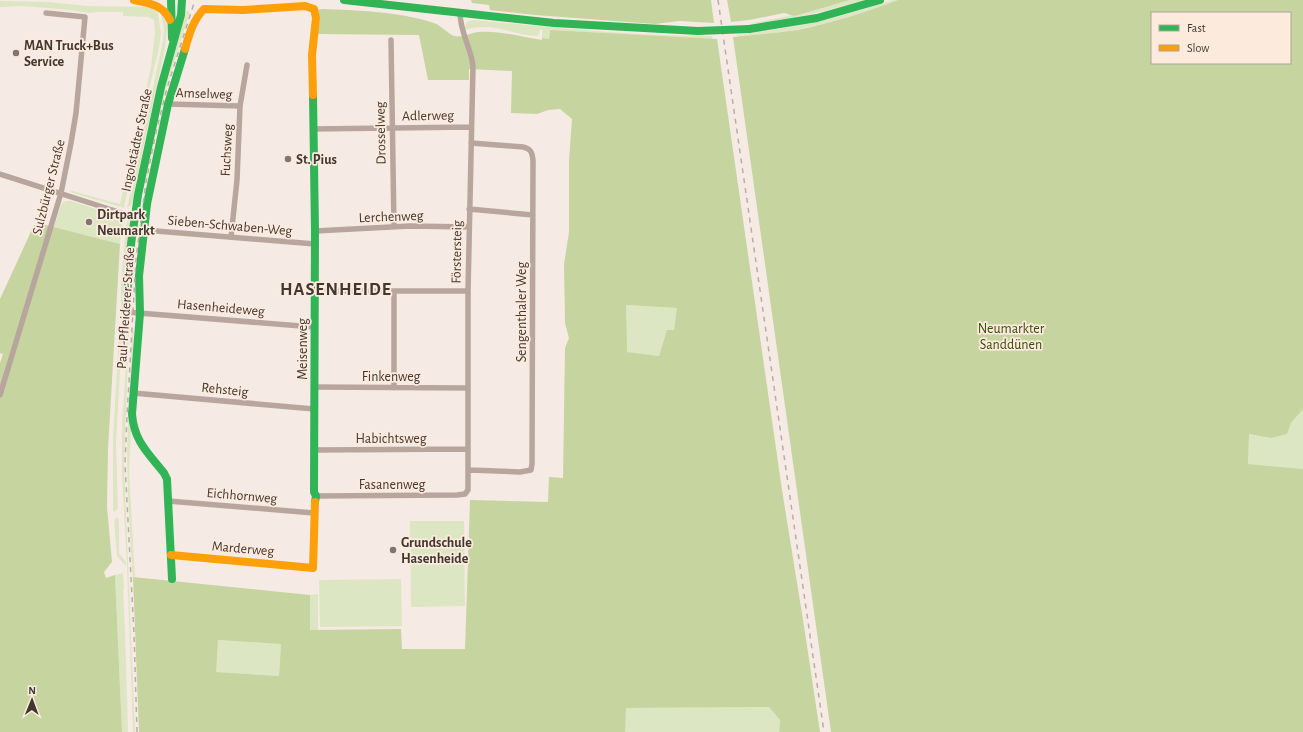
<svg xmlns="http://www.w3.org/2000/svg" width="1303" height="732" font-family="'Alegreya Sans',sans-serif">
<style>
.green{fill:#dde6c3}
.forest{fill:#c6d4a0;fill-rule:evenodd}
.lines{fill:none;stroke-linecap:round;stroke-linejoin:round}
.street{stroke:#b8a69d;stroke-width:5.5}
.fast{stroke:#30b455;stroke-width:8}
.slow{stroke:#ff9f0a;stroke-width:8}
.rail{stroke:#baada5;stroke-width:1.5;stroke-dasharray:5 5;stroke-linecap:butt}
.fast-bridge{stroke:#30b455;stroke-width:8}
.poi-dot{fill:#7f7670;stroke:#fceadd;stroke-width:1.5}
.labels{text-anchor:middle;stroke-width:3.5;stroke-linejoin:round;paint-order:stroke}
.poi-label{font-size:14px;font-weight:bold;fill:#403731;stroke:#fceadd;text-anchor:start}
.street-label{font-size:14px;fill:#403731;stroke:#fceadd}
.park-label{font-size:14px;fill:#364c0a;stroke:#fceadd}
.district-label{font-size:18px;font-weight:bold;letter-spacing:1px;fill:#403731;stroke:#fceadd}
</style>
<rect width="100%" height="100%" fill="#f5ebe4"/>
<path class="green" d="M850 0H866C827 11 789 20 749 24L792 15 796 16Z
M892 0H898C866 12 832 23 798 29 778 33 758 35 737 36V35L749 34V33C798 28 845 16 892 0Z
M0 1 48 2 88 6 147 7 158 10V14L161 33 159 48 142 118 124 208 73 193 69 190 120 204 151 67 155 32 154 20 148 17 123 16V12H100L89 13 71 10 22 6 0 7Z
M186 11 190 12C173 65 156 117 146 171 137 216 134 261 131 307L130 302C134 232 143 168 160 100 168 70 179 41 186 11Z
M161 12 166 20 167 27 165 49 143 148 134 198 132 204 127 208 163 41 164 29Z
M473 20C552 27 632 36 712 36V39L550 30 549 39 542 38V30L541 28 538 36C512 35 492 21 465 30V26L467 22Z
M67 201H71L123 218 120 244 54 227 61 205 63 202Z
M128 219 130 226 121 311V285L126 225Z
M626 305 678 308 674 330H667L659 356 626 352Z
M121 331 122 334 116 444 118 508 115 512 113 510V437L119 335Z
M129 331 124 464 135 732H133L127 565 122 475V425L128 332Z
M132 332H134L129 411 131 430 129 471 135 577H133L132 568 128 496 127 451Z
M1303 409V469L1248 464 1249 434 1257 436 1291 423Z
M116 517 118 518 119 521V553L126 562V566L117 556 114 521Z
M410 521H464L465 606 411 607Z
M123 573 124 589 123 590 125 630 128 732H122L115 575Z
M401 579 402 626 320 627 319 580Z
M318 594V630H310V595Z
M217 640 281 644 279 676 215 672Z
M769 707 780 720 779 732H625V708Z"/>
<path class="forest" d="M471 0H711L714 23 679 21 655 24 535 15 490 10 489 5 472 3Z
M727 0H850L795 16 784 13 749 20 731 22Z
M898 0H1303V409L1291 423 1287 434 1271 438 1249 434 1248 464 1303 469V732H831L733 37C754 35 776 33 797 30 832 23 866 12 898 0ZM1152 13H1290V63H1152Z
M322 9C356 10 401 12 434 23 442 26 447 33 454 36 462 38 470 33 478 32 499 30 521 37 542 40V38L549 39 550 30 717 39 782 490 804 626 820 732H779L780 720 769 707 626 708 625 732H139L133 577 310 595V630L401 629 402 649H465L470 500 548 502 549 477 563 478 565 348 569 338 565 323 564 264 569 232V160L572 119 560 109 548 110 537 114 511 113 512 71 469 69V80H428L419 35 317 34 320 20 318 10ZM626 305 677 308 674 330H667L659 356 627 352ZM218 640 281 644 279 676 216 672Z
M34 225H46L120 244 108 449 107 507 112 562 104 572 106 578 115 575 122 732H0V363L3 354 0 353V299Z"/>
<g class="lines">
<path class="street" d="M391 40 394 227
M168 104 240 106
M313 129 471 127
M0 174 134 217
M469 209 533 215
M144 230 315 244
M315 231 410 226 469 227
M231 237 237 180 240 106 247 65
M315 291H468
M126 312 314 327
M315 387 468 388
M394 388V291
M133 393 314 409
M0 395 61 193 71 143 76 113 85 17 46 13
M314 450 468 449
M469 470 520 472 531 470 532 464 533 160C532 152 531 149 523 147L471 143
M316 496 457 495 465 494 468 490V291L473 66C471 48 460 32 460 13
M168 501 314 513"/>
<path class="fast" d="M171 0 172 38
M344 0 554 23 698 31
M749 29 817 18 880 0
M313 95 315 231 314 492 316 496 315 502
M126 312 131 244 138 195 161 87 181 15 182 0
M172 579 167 479 164 473C148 453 134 441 132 414L140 313 139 276 147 204 168 104 185 49"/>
<path class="slow" d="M134 0C149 3 163 5 170 20
M185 49C189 35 193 20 204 9L243 10 305 6 314 9 316 18 312 55 313 95
M171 555 313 568 315 502"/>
<path class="rail" d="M718 0 824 732
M137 732 134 634 125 464 127 416 136 259 146 182 156 132 167 88 195 0"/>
<path class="fast-bridge" d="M698 31 749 29"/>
</g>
<g class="poi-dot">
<circle cx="16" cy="53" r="4"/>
<circle cx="288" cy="159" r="4"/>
<circle cx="89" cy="222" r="4"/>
<circle cx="393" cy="550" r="4"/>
</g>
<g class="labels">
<g class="poi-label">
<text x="24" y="50">MAN Truck+Bus<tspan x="24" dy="16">Service</tspan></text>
<text x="296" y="164">St. Pius</text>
<text x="97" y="219">Dirtpark<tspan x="97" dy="16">Neumarkt</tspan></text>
<text x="401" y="547">Grundschule<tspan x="401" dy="16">Hasenheide</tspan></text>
</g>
<g class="street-label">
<text transform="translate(204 93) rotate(2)" y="5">Amselweg</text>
<text transform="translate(428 115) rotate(-1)" y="5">Adlerweg</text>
<text transform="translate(380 133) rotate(-91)" y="5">Drosselweg</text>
<text transform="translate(136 140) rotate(-78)" y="5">Ingolstädter Straße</text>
<text transform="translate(226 150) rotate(-87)" y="5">Fuchsweg</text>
<text transform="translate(48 187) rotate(-76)" y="5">Sulzbürger Straße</text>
<text transform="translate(391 216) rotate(-2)" y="5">Lerchenweg</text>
<text transform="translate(230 225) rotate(5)" y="5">Sieben-Schwaben-Weg</text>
<text transform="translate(456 252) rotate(-89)" y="5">Förstersteig</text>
<text transform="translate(221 307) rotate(5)" y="5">Hasenheideweg</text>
<text transform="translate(125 308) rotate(-86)" y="5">Paul-Pfleiderer-Straße</text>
<text transform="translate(521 312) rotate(-90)" y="5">Sengenthaler Weg</text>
<text transform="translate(302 349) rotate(-90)" y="5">Meisenweg</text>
<text x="391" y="381">Finkenweg</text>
<text transform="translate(225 389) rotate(6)" y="5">Rehsteig</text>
<text x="391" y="443">Habichtsweg</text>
<text x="392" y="489">Fasanenweg</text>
<text transform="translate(242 495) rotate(5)" y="5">Eichhornweg</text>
<text transform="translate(243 548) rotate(5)" y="5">Marderweg</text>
</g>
<g class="park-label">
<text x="1011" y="333">Neumarkter<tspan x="1011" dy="16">Sanddünen</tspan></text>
</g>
<g class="district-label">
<text x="336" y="295">HASENHEIDE</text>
</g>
</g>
<rect x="1151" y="12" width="140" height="52" fill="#fceadd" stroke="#b1a298"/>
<rect x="1159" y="25" width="20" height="6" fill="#30b455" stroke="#b1a298"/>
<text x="1187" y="32" font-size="12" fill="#403731">Fast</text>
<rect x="1159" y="45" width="20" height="6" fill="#ff9f0a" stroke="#b1a298"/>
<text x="1187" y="52" font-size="12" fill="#403731">Slow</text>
<g transform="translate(32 700) rotate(1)" stroke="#fceadd" stroke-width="3" paint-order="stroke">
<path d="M0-3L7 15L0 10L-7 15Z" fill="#403731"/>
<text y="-6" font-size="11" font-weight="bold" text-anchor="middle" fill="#403731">N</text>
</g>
</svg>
